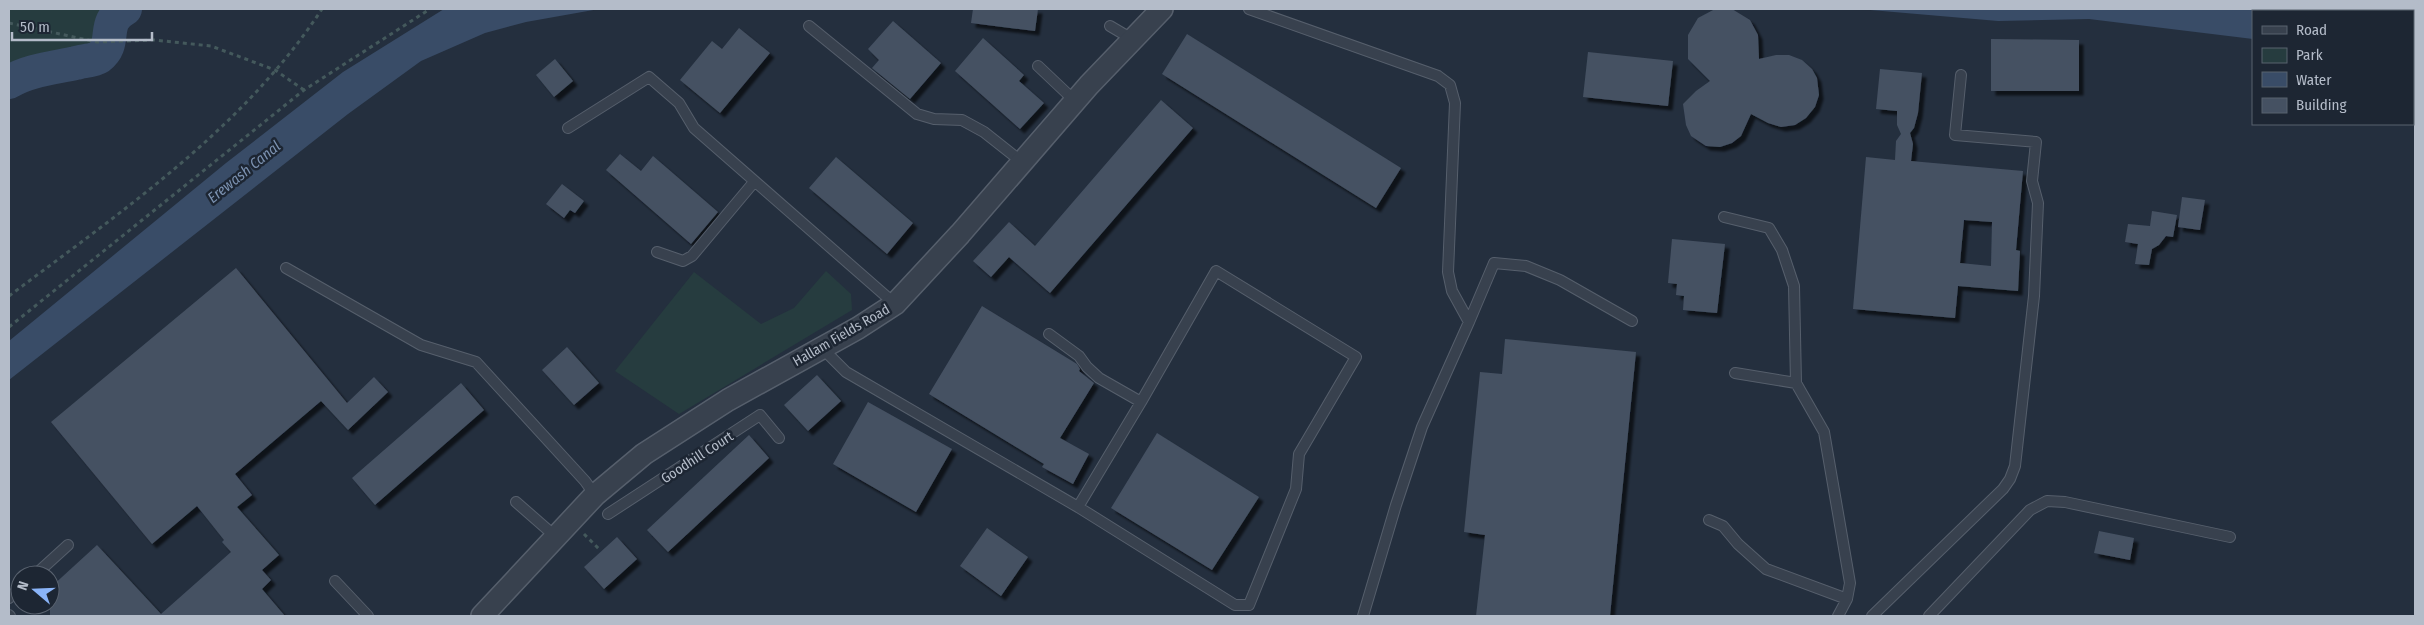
<svg xmlns="http://www.w3.org/2000/svg" width="2424" height="625" font-family="'Fira Sans Condensed',sans-serif">
<style>
.green{fill:#263c3f}
.water{fill:#394c67}
.lines{fill:none;stroke-linecap:round;stroke-linejoin:round}
.stream{stroke:#394c67;stroke-width:5.5}
.river{stroke:#394c67;stroke-width:34}
.building{fill:#455162;fill-rule:evenodd;filter:url(#shadow)}
.service-casing{stroke:#565f6c;stroke-width:12}
.minor-casing{stroke:#565f6c;stroke-width:24}
.path{stroke:#44595c;stroke-width:3;stroke-dasharray:4 4;stroke-linecap:butt}
.service{stroke:#38414e;stroke-width:10}
.minor{stroke:#38414e;stroke-width:21}
.labels{text-anchor:middle;stroke-width:5;stroke-linejoin:round;paint-order:stroke}
.street-label{font-size:14px;fill:#b4bcc9;stroke:#1d2633}
.water-label{font-size:15px;font-style:italic;fill:#7c92b1;stroke:#1d2633}
</style>
<defs>
<filter id="shadow"><feDropShadow dx="4.5" dy="4.5" stdDeviation="1" flood-color="#0009"/></filter>
</defs>
<rect width="100%" height="100%" fill="#242f3e"/>
<path class="green" d="M9 9H100L94 49C69 65 35 56 9 71Z
M826 271 851 294 852 310 679 414 615 371 694 272 761 324 794 308Z"/>
<path class="water" d="M444 9H599L526 22 485 33 421 61 348 114 9 380V341L226 163 343 72Z
M1859 9H2347L2355 11H2253V39L2089 19 1998 21Z"/>
<g class="lines">
<path class="stream" d="M2409 11 2410 9"/>
<path class="river" d="M9 82C29 70 53 68 76 63 82 61 93 61 99 57 118 43 100 23 125 9"/>
</g>
<path class="building" d="M973 9H1038L1035 31 971 23Z
M1715 9H1732L1750 20 1758 35 1759 59 1776 55H1789L1802 60 1812 69 1817 78 1819 95 1815 107 1806 118 1795 125 1781 127 1768 123 1751 114 1741 136 1732 143 1720 147 1706 146 1691 136 1686 125 1683 104 1696 91 1710 81 1688 59V35L1698 18Z
M893 21 941 63 910 99 872 68 879 60 868 49Z
M739 28 770 53 720 113 680 80 712 41 722 49Z
M1187 34 1401 168 1376 208 1162 74Z
M983 38 1024 75 1019 81 1044 103 1020 129 955 71Z
M1991 39 2079 40V91H1991Z
M1588 52 1673 61 1668 106 1583 97Z
M555 59 573 81 554 97 536 75Z
M1880 69 1922 73 1918 113 1914 128 1910 133 1913 144 1911 161 2023 171 2016 250 2020 251 2018 291 1958 286 1955 318 1853 309 1866 157 1895 160 1896 141 1901 134 1897 125V111L1876 109ZM1964 220 1992 222 1991 266 1960 263Z
M1161 100 1193 128 1050 293 1009 257 991 277 973 261 1009 222 1035 246Z
M620 154 641 171 653 156 718 212 691 244 606 170Z
M836 157 913 223 887 254 809 188Z
M562 184 584 201 575 213 570 210 564 218 546 204Z
M2182 197 2205 200 2200 230 2178 227Z
M2152 211 2177 215 2173 237 2166 236 2159 245 2152 249 2149 265 2135 264 2138 244 2125 242 2128 224 2150 226Z
M1672 239 1725 244 1717 313 1683 310 1684 296 1676 295 1677 284 1668 283Z
M236 268 347 403 374 377 388 392 348 430 321 401 235 474 252 495 237 507 279 555 262 570 271 580 262 589 285 616H50V588L97 545 161 614 231 552 222 542 224 540 197 506 152 544 51 422Z
M982 306 1077 364 1080 369 1079 371 1094 383 1060 438 1089 454 1073 484 1042 467 1044 464 929 394Z
M1505 339 1636 352 1610 616H1476L1485 535 1464 532 1480 372 1502 374Z
M567 347 599 383 574 405 542 370Z
M817 375 841 401 808 431 784 405Z
M461 383 484 410 375 505 352 478Z
M868 402 952 449 916 512 833 464Z
M1157 433 1259 497 1212 570 1111 508Z
M749 435 769 458 668 552 647 530Z
M987 528 1028 557 1001 596 960 566Z
M2099 531 2134 538 2130 560 2094 553Z
M617 537 637 559 604 589 584 567Z"/>
<g class="lines">
<g class="service-casing">
<path id="service" d="M1249 9 1438 76 1450 85 1455 103 1448 272 1452 291 1469 322 1422 427 1396 505 1363 616
M809 26 917 114 934 119 962 120 984 132 1022 162
M1110 26 1132 39
M1038 66 1075 101
M568 128 649 77 679 103 694 128 895 304
M1724 217 1769 228 1782 250 1794 286 1796 383
M657 252 683 261 692 256 754 182
M286 268 421 345 476 362 585 481 595 495
M1469 322 1494 263 1526 266 1560 280 1632 321
M821 347 846 372 1078 507 1235 605H1249L1296 489 1299 454 1356 357 1216 271 1141 402 1099 378 1087 367 1079 356 1049 334
M1735 373 1796 383 1824 432 1850 583 1847 599 1838 616
M516 502 556 537
M1078 507 1141 402
M608 514 760 415 779 438
M1709 520 1723 526 1738 544 1766 569 1847 599
M35 575 68 545
M335 581 368 616
M9 598 20 588
M9 615 10 616
M1872 616 2003 489 2010 479 2015 466 2034 296 2038 203 2032 181 2036 142 1955 135 1961 75
M1929 616 2030 510 2047 501 2065 502 2230 537"/>
</g>
<g class="minor-casing">
<path id="minor" d="M482 616 595 495 644 454 728 400 858 328 895 304 960 234 1089 85 1162 9"/>
</g>
<path class="path" d="M2367 9 2376 11
M2413 20H2415
M9 23 97 42 154 40 211 46 275 70 304 90
M9 296C122 211 243 129 322 9
M9 327 304 90 430 9
M584 534 601 551"/>
<use href="#service" class="service"/>
<use href="#minor" class="minor"/>
</g>
<g class="labels">
<g class="street-label">
<text transform="translate(841 335) rotate(-30)" y="5">Hallam Fields Road</text>
<text transform="translate(697 457) rotate(-33)" y="5">Goodhill Court</text>
</g>
<g class="water-label">
<text transform="translate(244 172) rotate(-39)" y="5">Erewash Canal</text>
</g>
</g>
<rect width="2424" height="625" fill="none" stroke="#b4bcc9" stroke-width="20"/>
<rect x="2252" y="10" width="162" height="115" fill="#1d2633" stroke="#59626f"/>
<rect x="2262" y="26" width="25" height="8" fill="#38414e" stroke="#59626f"/>
<text x="2296" y="35" font-size="15" fill="#b4bcc9">Road</text>
<rect x="2262" y="48" width="25" height="15" fill="#263c3f" stroke="#59626f"/>
<text x="2296" y="60" font-size="15" fill="#b4bcc9">Park</text>
<rect x="2262" y="72" width="25" height="15" fill="#394c67" stroke="#59626f"/>
<text x="2296" y="85" font-size="15" fill="#b4bcc9">Water</text>
<rect x="2262" y="98" width="25" height="15" fill="#455162" stroke="#59626f"/>
<text x="2296" y="110" font-size="15" fill="#b4bcc9">Building</text>
<g transform="translate(35 590) rotate(289)"><circle r="24" fill="#1d2633" stroke="#59626f"/>
<path d="M0-4L9 19L0 12L-9 19Z" fill="#8ab4f8"/>
<text y="-8" font-size="14" font-weight="bold" text-anchor="middle" fill="#b4bcc9">N</text>
</g>
<path d="M12 32v8h140v-8" fill="none" stroke="#b4bcc9" stroke-width="2.5"/>
<text x="20" y="32" font-size="15" fill="#b4bcc9" stroke="#1d2633" stroke-width="4" paint-order="stroke">50 m</text>
</svg>
